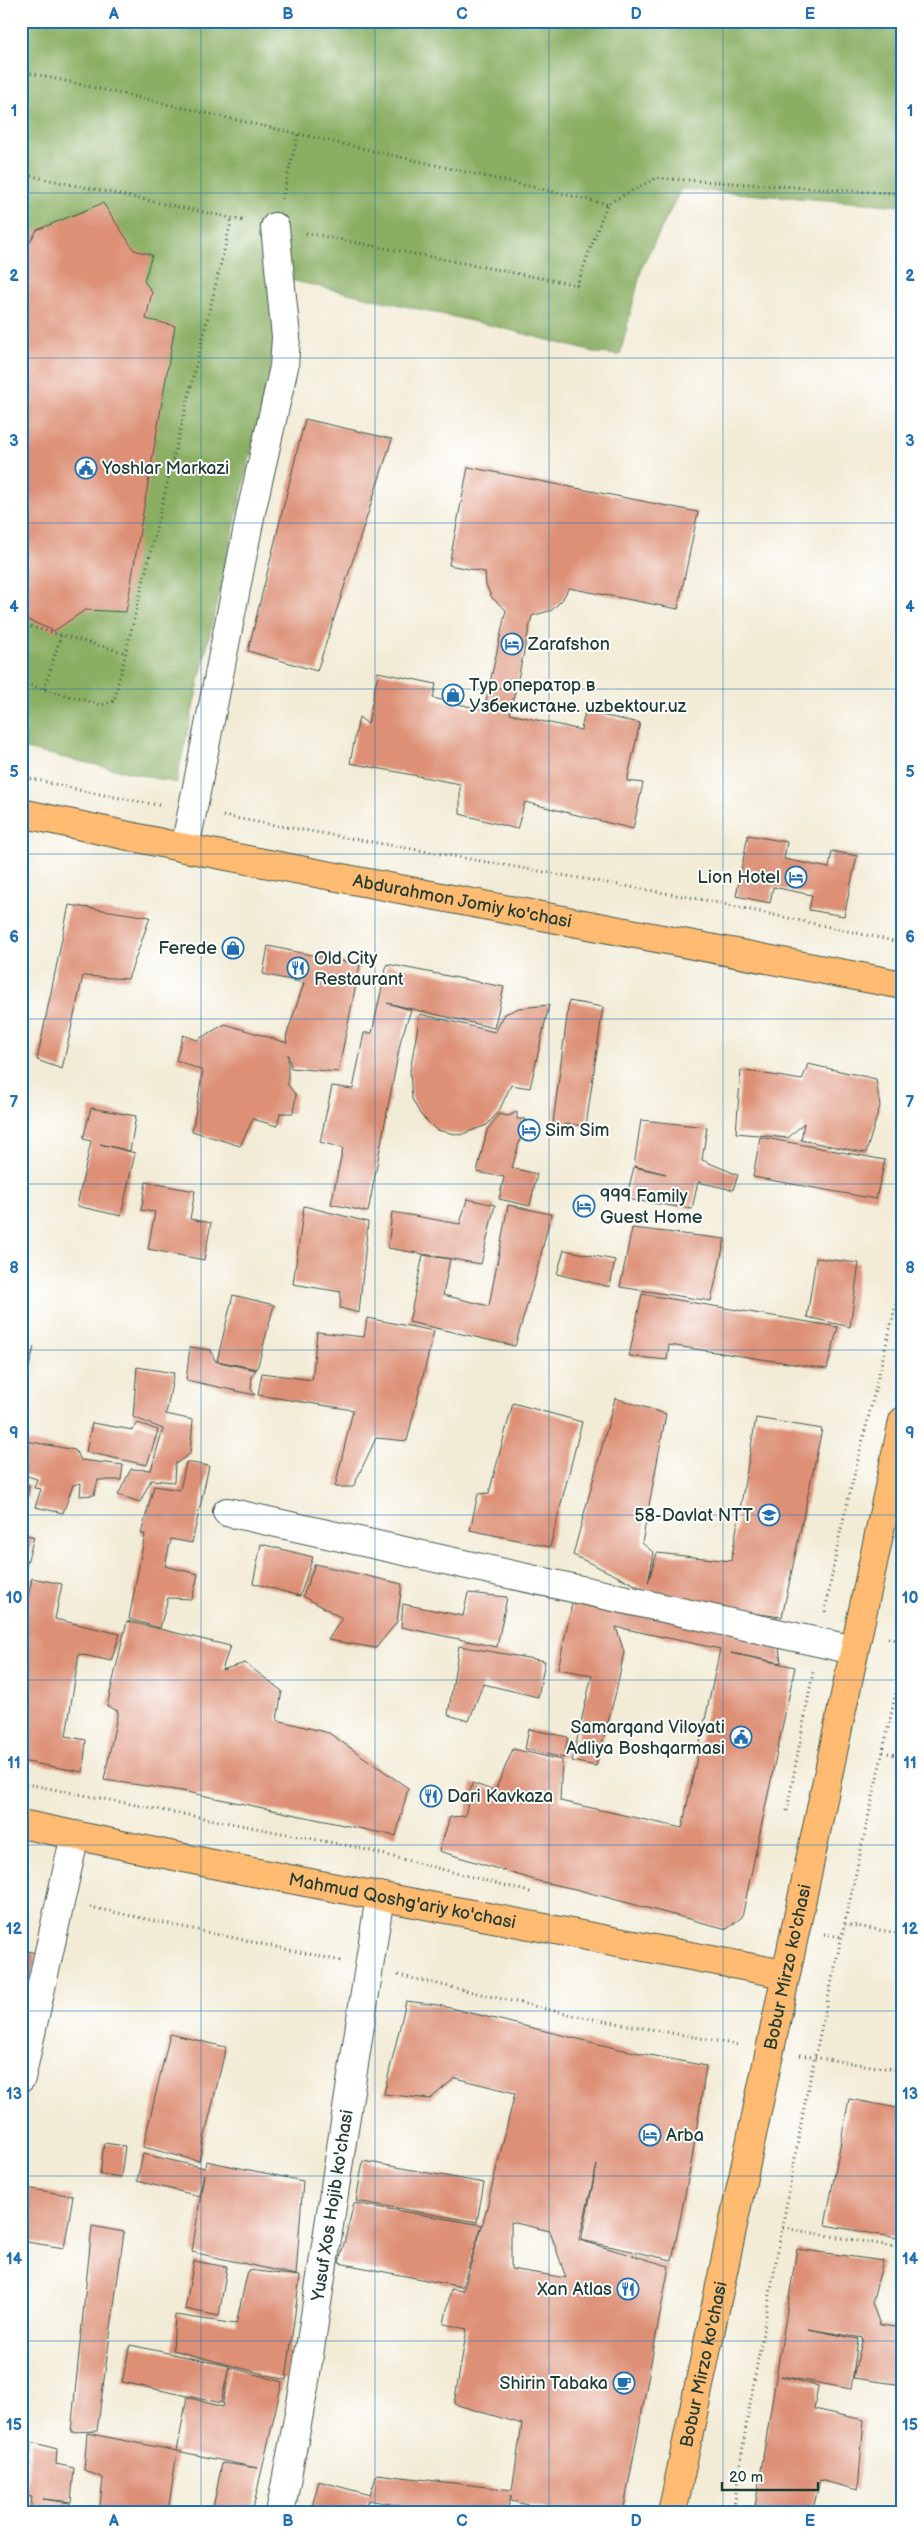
<svg xmlns="http://www.w3.org/2000/svg" width="924" height="2534" font-family="'Balsamiq Sans',sans-serif">
<style>
.forest{fill:#8aaf63;stroke:#54764c}
.building{fill:#dd9076;fill-rule:evenodd}
.lines{fill:none;stroke-linecap:round;stroke-linejoin:round}
.minor-casing{stroke:#3f574c;stroke-width:30}
.major-casing{stroke:#3f574c;stroke-width:30}
.path{stroke:#3f574c;stroke-width:3;stroke-dasharray:1 4;stroke-linecap:butt}
.minor{stroke:#fff;stroke-width:28}
.major{stroke:#ffbb71;stroke-width:28}
.grid{fill:none;stroke:#1f6fb2;stroke-width:1;stroke-opacity:0.55}
.labels{text-anchor:middle;stroke-width:4;stroke-linejoin:round;paint-order:stroke}
.poi-label{font-size:18px;fill:#1f3d34;stroke:#fff;text-anchor:start}
.street-label{font-size:18px;fill:#1f3d34;stroke:#fff}
.neatline{fill:none;stroke:#1f6fb2;stroke-width:2}
.grid-label{font-size:16px;text-anchor:middle;font-weight:bold;fill:#1f6fb2}
</style>
<rect width="100%" height="100%" fill="#fff"/>
<filter id="ink" filterUnits="userSpaceOnUse"><feTurbulence type="fractalNoise" baseFrequency=".02" numOctaves="2"/><feDisplacementMap in="SourceGraphic" scale="10" xChannelSelector="R" yChannelSelector="G"/><feConvolveMatrix kernelMatrix="1 2 1 2 8 2 1 2 1" color-interpolation-filters="sRGB"/></filter>
<filter id="wash" filterUnits="userSpaceOnUse"><feTurbulence type="fractalNoise" baseFrequency=".0096" numOctaves="4" result="noise"/><feDisplacementMap in="SourceGraphic" scale="20" xChannelSelector="R" yChannelSelector="G"/><feGaussianBlur stdDeviation="1.12" result="paint"/><feColorMatrix in="noise" values="0 0 0 0 0 0 0 0 0 0 0 0 0 0 0 0 0 1.4 0 .05"/><feComposite in="paint" operator="in"/></filter>
<g filter="url(#wash)">
<rect width="100%" height="100%" fill="#f2ebd5"/>
<path class="forest" d="M21 21H903V206L681 189 642 267 620 355 597 353 498 327 290 280 176 783 21 748Z"/>
<g id="blocks">
<path class="building" d="M103 203 134 250 152 255 144 281 152 292 146 319 175 326 126 612 85 610 54 631 21 617V257L37 230Z
M305 419 392 439 317 671 248 651Z
M468 467 698 512 678 609 569 588 562 600 552 610 532 616 510 714 581 730 585 712 640 723 627 781 643 783 633 829 525 802 517 829 460 814V784L350 763 359 717 368 724 378 672 436 684 433 698 484 710 506 610 492 598 486 585 485 572 449 565Z
M748 835 787 842 784 859 829 868 832 851 857 856 844 916 809 910 812 895 773 887 770 903 736 896Z
M69 905 150 917 128 979 83 976 62 1069 37 1060Z
M268 946 360 965 338 1072 291 1068 288 1054V1085L296 1095 293 1113H280L277 1126 253 1119 240 1146 192 1131 203 1071 176 1060 183 1035 197 1040 225 1024 287 1043 286 1037 304 983 263 974Z
M387 964 504 987 494 1028 387 1003 411 1010 401 1039 368 1212 331 1204 343 1148 320 1142 332 1086 353 1089 364 1033H372Z
M569 1001 603 1007 586 1126 565 1124 560 1132 552 1131Z
M549 1005 530 1088 511 1085 499 1111 487 1125 460 1135 436 1130 420 1114 412 1099 410 1071 420 1014 495 1032 505 1014 519 1008Z
M808 1064 876 1079 880 1106 866 1153 801 1140 804 1123 788 1138 736 1133 741 1070 802 1080Z
M91 1108 136 1116 130 1151 100 1144 135 1153 121 1216 77 1206 91 1141 83 1139Z
M517 1112V1119H526L512 1168 537 1174 530 1206 499 1199 504 1177 477 1172 487 1130 499 1114 508 1116Z
M641 1120 707 1127 702 1160 738 1175 733 1190 698 1182 692 1209 626 1199 634 1167 666 1174 634 1166Z
M760 1137 885 1160 876 1199 753 1177Z
M146 1182 195 1191 190 1219 211 1223 204 1260 148 1249 155 1212 141 1210Z
M467 1199 495 1205 481 1264 388 1248 392 1212 460 1224Z
M508 1205 551 1214 535 1278 515 1346 409 1322 423 1255 450 1259 443 1295 489 1306Z
M304 1206 368 1222 359 1313 340 1308 341 1292 293 1284Z
M632 1228 725 1239 711 1301 620 1287Z
M564 1250 615 1260 610 1287 557 1274Z
M816 1258 859 1263 850 1327 807 1317Z
M642 1294 838 1327 827 1369 669 1345 667 1360 629 1356Z
M233 1295 274 1305 257 1369 217 1361Z
M367 1318 434 1331 407 1441 376 1438 353 1487H335L353 1410 258 1395 262 1373 312 1380 317 1332 364 1337Z
M21 1344 34 1347 22 1395H21Z
M190 1347 211 1350 215 1361 256 1370 252 1375 251 1389 255 1395 186 1380Z
M137 1367 174 1373 166 1414 193 1420 190 1454 175 1464 174 1482 151 1480 140 1502 118 1495 131 1469 151 1470 163 1429 133 1417Z
M615 1398 666 1414 642 1543 654 1553 648 1583 657 1553 731 1561 756 1418 822 1429 782 1617 711 1608 646 1590 573 1555Z
M513 1403 582 1422 550 1547 470 1530 478 1494 489 1493Z
M92 1423 133 1430 138 1423 158 1430 147 1465 86 1452Z
M21 1440 75 1450 81 1460 123 1465 121 1480H98L94 1495 80 1496 81 1483 73 1485 63 1513 35 1507 41 1489 34 1488 37 1479 21 1474Z
M186 1462 209 1466 192 1543 171 1539 165 1566 198 1574 192 1599 168 1598 160 1628 129 1619 145 1534H141L154 1486 180 1490Z
M21 1483 29 1485 27 1499 21 1501Z
M21 1533 34 1537 22 1581H21Z
M261 1544 313 1557 300 1596 253 1583Z
M315 1564 402 1584 397 1622 376 1648 328 1640 342 1618 303 1596Z
M32 1578 62 1584 55 1619 120 1634 111 1661 79 1654 66 1736 86 1740 83 1772 21 1761V1611L25 1612Z
M468 1593 507 1597 497 1647 401 1627 403 1604 463 1616Z
M573 1599 778 1639 781 1663 731 1653 795 1667 742 1917 727 1929 575 1889 538 1881 439 1851 450 1817 465 1816 472 1783 495 1791 513 1749 562 1760 560 1801 682 1828 720 1649 616 1627 624 1652 616 1692 596 1766 572 1761 592 1675 558 1669Z
M127 1621 230 1646 222 1670 245 1663 282 1691 277 1720 329 1733 408 1788 396 1836 182 1791 104 1780 118 1711 107 1706Z
M459 1646 545 1661 538 1697 483 1684 469 1721 448 1715Z
M529 1729 568 1737 564 1758 525 1749Z
M21 1950 37 1953 21 2034Z
M406 2001 438 2005 619 2049 706 2066 692 2159 672 2260 581 2240 597 2165 579 2240 669 2266 623 2513H562L511 2501V2495L507 2513H441L368 2500 364 2513H310L319 2481 370 2495 377 2474 512 2490 522 2424 454 2404 467 2329 444 2324 451 2289 463 2291 485 2215 515 2093 455 2078 430 2099 384 2094ZM511 2222 550 2231 566 2278 511 2269Z
M170 2034 226 2047 199 2161 143 2147Z
M849 2099 903 2109V2239L825 2225Z
M104 2143 125 2146 121 2177 100 2174Z
M143 2154 205 2168 206 2161 303 2181 296 2275 192 2252 204 2174 199 2196 137 2181Z
M363 2161 484 2183 477 2222 356 2201Z
M21 2187 73 2196 64 2248 21 2241Z
M354 2203 482 2225 462 2287 339 2263Z
M92 2226 124 2232 97 2431 71 2432Z
M797 2249 883 2261 872 2303 880 2325 903 2328V2385L853 2378 863 2338 808 2329 858 2339 851 2389 781 2376 818 2386 814 2409 864 2420 858 2490 820 2480 812 2513H754Z
M194 2261 227 2267 219 2316 185 2309Z
M248 2270 300 2276 286 2380 173 2350 175 2315 236 2324Z
M130 2345 229 2366 221 2403 122 2382Z
M230 2367 282 2382 252 2513H212L222 2463 257 2468 177 2451 187 2397 222 2407Z
M87 2433 177 2451 168 2513H99L103 2478 84 2470Z
M31 2442 57 2449 56 2464 74 2468 71 2502 43 2499 70 2503 69 2513H30L32 2497 26 2496Z"/>
</g>
</g>
<g filter="url(#ink)">
<use href="#blocks" fill-opacity="0" stroke="#3f574c" stroke-width="1"/>
<g class="lines">
<g class="minor-casing">
<g id="minor">
<path d="M185 848 251 512 284 367 286 337 275 227"/>
<path d="M227 1512 854 1650"/>
<path d="M21 2078 75 1835"/>
<path id="s1" d="M280 2513 304 2387 380 1896"/>
</g>
</g>
<g class="major-casing">
<g id="major">
<path id="s2" d="M21 813 185 848 903 985"/>
<path id="s3" d="M21 1824 232 1868 784 1974"/>
<path id="s4" d="M672 2513 903 1421"/>
</g>
</g>
<path class="path" d="M21 71 607 204
M21 174 246 221
M282 199 298 134
M306 233 577 285 607 204 656 178 903 194
M21 624 126 653
M21 683 102 705 114 701 232 218
M44 689 61 635
M21 776 88 792 163 806
M223 816 705 900 903 943
M899 1046 903 1047
M825 1612 840 1533 903 1276
M888 1638 903 1642
M883 1752 903 1757
M21 1783 355 1847 534 1893
M787 1811 813 1672
M21 1893 30 1894
M90 1907 341 1961
M845 1924 903 1934
M824 1934 842 1937
M398 1975 577 2016 739 2045
M800 2055 903 2071
M783 2228 903 2248
M733 2513 747 2420 806 2097 903 1661"/>
<use href="#minor" class="minor"/>
<use href="#major" class="major"/>
</g>
</g>
<path class="grid" d="M201 21V2513M375 21V2513M549 21V2513M723 21V2513M21 193H903M21 358H903M21 523H903M21 689H903M21 854H903M21 1019H903M21 1184H903M21 1350H903M21 1515H903M21 1680H903M21 1845H903M21 2011H903M21 2176H903M21 2341H903"/>
<defs>
<g id="civic-ring" transform="scale(1.125)"><circle r="9.5" fill="#fff" stroke="#1f6fb2" stroke-width="1.5"/><path d="M-.6-6.5H3V-4.5H.6V-3L4-1V1h2V6H-6V1h2V-1L-.6-3ZM-1.2 2.5V6h2.4V2.5Z" fill="#1f6fb2"/></g>
<g id="hotel-ring" transform="scale(1.125)"><circle r="9.5" fill="#fff" stroke="#1f6fb2" stroke-width="1.5"/><path d="M-6-4.5h1.5V1H6V5H4.5V3h-9V5H-6ZM-4 0a1.8 1.8 0 1 1 3.6 0ZM.5 0V-2.5h3Q6-2.5 6 0Z" fill="#1f6fb2"/></g>
<g id="shop-ring" transform="scale(1.125)"><circle r="9.5" fill="#fff" stroke="#1f6fb2" stroke-width="1.5"/><path d="M-5-2.5h2.3a2.7 3.5 0 0 1 5.4 0H5L5.5 6h-11ZM-1.5-2.5h3a1.5 2.3 0 0 0-3 0Z" fill="#1f6fb2"/></g>
<g id="restaurant-ring" transform="scale(1.125)"><circle r="9.5" fill="#fff" stroke="#1f6fb2" stroke-width="1.5"/><path d="M-5-6h1v4h1v-4h1v4h1v-4h1v5L-1.5 .5V6h-2V.5L-5-1ZM5-6V6H3V1.5H1.5Q1.5-4 5-6Z" fill="#1f6fb2"/></g>
<g id="school-ring" transform="scale(1.125)"><circle r="9.5" fill="#fff" stroke="#1f6fb2" stroke-width="1.5"/><path d="M0-5L7-2L0 1L-7-2ZM-4 1L0 2.5L4 1V4Q0 6-4 4Z" fill="#1f6fb2"/></g>
<g id="cafe-ring" transform="scale(1.125)"><circle r="9.5" fill="#fff" stroke="#1f6fb2" stroke-width="1.5"/><path d="M-5.5-4.5H6V0H3Q3 3.5 0 3.5H-2.5Q-5.5 3.5-5.5 0ZM3-3.2v2h1.7v-2ZM-6 4.5H4V6H-6Z" fill="#1f6fb2"/></g>
</defs>
<g fill-rule="evenodd">
<use href="#civic-ring" x="86" y="468"/>
<use href="#hotel-ring" x="512" y="644"/>
<use href="#shop-ring" x="453" y="695"/>
<use href="#hotel-ring" x="796" y="877"/>
<use href="#shop-ring" x="233" y="948"/>
<use href="#restaurant-ring" x="298" y="968"/>
<use href="#hotel-ring" x="529" y="1130"/>
<use href="#hotel-ring" x="584" y="1206"/>
<use href="#school-ring" x="769" y="1515"/>
<use href="#civic-ring" x="741" y="1737"/>
<use href="#restaurant-ring" x="431" y="1796"/>
<use href="#hotel-ring" x="650" y="2135"/>
<use href="#restaurant-ring" x="628" y="2289"/>
<use href="#cafe-ring" x="624" y="2383"/>
</g>
<g class="labels">
<g class="poi-label">
<text x="102" y="474">Yoshlar Markazi</text>
<text x="528" y="650">Zarafshon</text>
<text x="469" y="691">Тур оператор в<tspan x="469" dy="21">Узбекистане. uzbektour.uz</tspan></text>
<text x="780" y="883" text-anchor="end">Lion Hotel</text>
<text x="217" y="954" text-anchor="end">Ferede</text>
<text x="314" y="964">Old City<tspan x="314" dy="21">Restaurant</tspan></text>
<text x="545" y="1136">Sim Sim</text>
<text x="600" y="1202">999 Family<tspan x="600" dy="21">Guest Home</tspan></text>
<text x="753" y="1521" text-anchor="end">58-Davlat NTT</text>
<text x="725" y="1733" text-anchor="end">Samarqand Viloyati<tspan x="725" dy="21">Adliya Boshqarmasi</tspan></text>
<text x="447" y="1802">Dari Kavkaza</text>
<text x="666" y="2141">Arba</text>
<text x="612" y="2295" text-anchor="end">Xan Atlas</text>
<text x="608" y="2389" text-anchor="end">Shirin Tabaka</text>
</g>
<g class="street-label">
<text dy="6" stroke="none"><textPath href="#s2" startOffset="450">Abdurahmon Jomiy ko'chasi</textPath></text>
<text dy="6" stroke="none"><textPath href="#s3" startOffset="389">Mahmud Qoshg'ariy ko'chasi</textPath></text>
<text dy="6" stroke="none"><textPath href="#s4" startOffset="558">Bobur Mirzo ko'chasi</textPath></text>
<text dy="6" stroke="none"><textPath href="#s1" startOffset="312">Yusuf Xos Hojib ko'chasi</textPath></text>
<text dy="6" stroke="none"><textPath href="#s4" startOffset="152">Bobur Mirzo ko'chasi</textPath></text>
</g>
</g>
<rect width="924" height="2534" fill="none" stroke="#fff" stroke-width="55"/>
<path d="M722 2482v8h96v-8" fill="none" stroke="#1f3d34" stroke-width="2.5"/>
<text x="729" y="2482" font-size="15" fill="#1f3d34" stroke="#ffffff" stroke-width="4" paint-order="stroke">20 m</text>
<rect x="28" y="28" width="868" height="2478" class="neatline"/>
<g class="grid-label">
<text x="114" y="19">A</text>
<text x="288" y="19">B</text>
<text x="462" y="19">C</text>
<text x="636" y="19">D</text>
<text x="810" y="19">E</text>
<text x="14" y="116">1</text>
<text x="910" y="116">1</text>
<text x="14" y="281">2</text>
<text x="910" y="281">2</text>
<text x="14" y="446">3</text>
<text x="910" y="446">3</text>
<text x="14" y="612">4</text>
<text x="910" y="612">4</text>
<text x="14" y="777">5</text>
<text x="910" y="777">5</text>
<text x="14" y="942">6</text>
<text x="910" y="942">6</text>
<text x="14" y="1107">7</text>
<text x="910" y="1107">7</text>
<text x="14" y="1273">8</text>
<text x="910" y="1273">8</text>
<text x="14" y="1438">9</text>
<text x="910" y="1438">9</text>
<text x="14" y="1603">10</text>
<text x="910" y="1603">10</text>
<text x="14" y="1768">11</text>
<text x="910" y="1768">11</text>
<text x="14" y="1934">12</text>
<text x="910" y="1934">12</text>
<text x="14" y="2099">13</text>
<text x="910" y="2099">13</text>
<text x="14" y="2264">14</text>
<text x="910" y="2264">14</text>
<text x="14" y="2430">15</text>
<text x="910" y="2430">15</text>
<text x="114" y="2526">A</text>
<text x="288" y="2526">B</text>
<text x="462" y="2526">C</text>
<text x="636" y="2526">D</text>
<text x="810" y="2526">E</text>
</g>
</svg>
